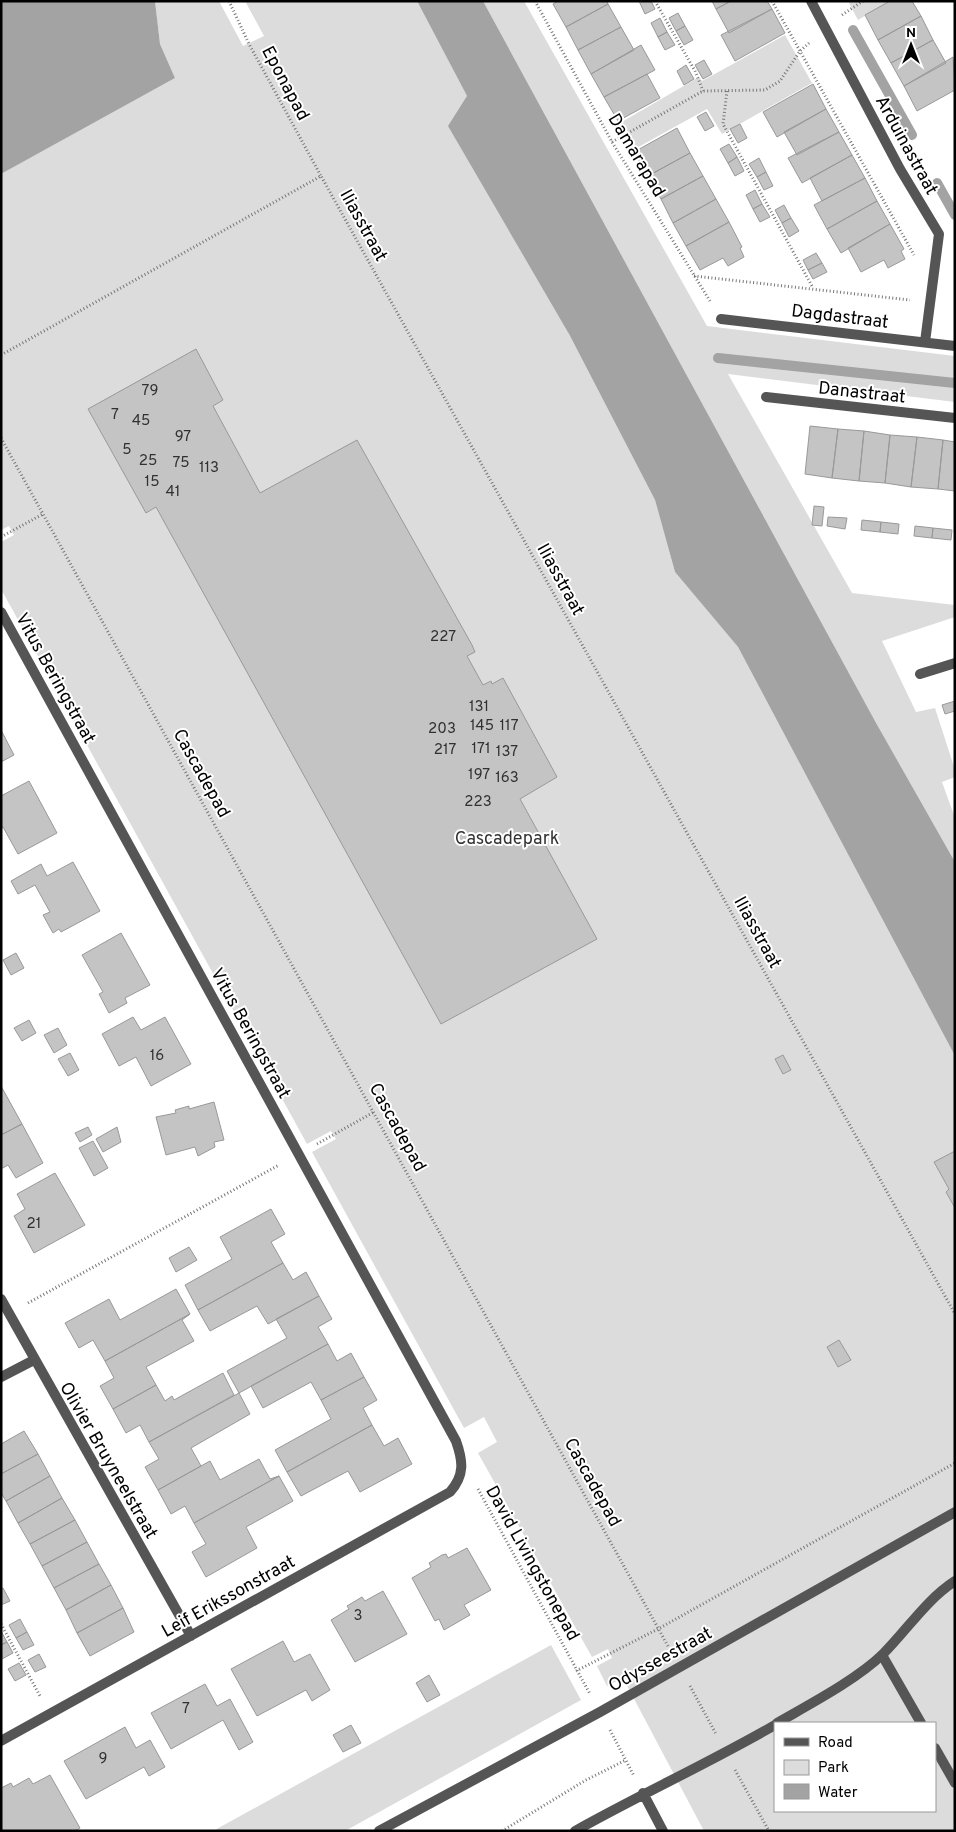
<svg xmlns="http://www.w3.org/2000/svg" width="956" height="1832" font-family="Overpass,sans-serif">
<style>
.green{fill:#dcdcdc;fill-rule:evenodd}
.water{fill:#a3a3a3}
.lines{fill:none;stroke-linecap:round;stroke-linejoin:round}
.stream{stroke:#a3a3a3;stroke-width:10}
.building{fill:#c4c4c4;stroke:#999}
.path{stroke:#777;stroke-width:3;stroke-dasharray:1 2.5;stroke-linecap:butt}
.service{stroke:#555;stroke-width:10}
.minor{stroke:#555;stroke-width:10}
.labels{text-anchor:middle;stroke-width:4;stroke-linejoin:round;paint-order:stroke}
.number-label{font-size:15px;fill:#313131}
.street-label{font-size:18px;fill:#000;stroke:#fff}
.park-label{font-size:18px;fill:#333;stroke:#fff}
</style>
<rect width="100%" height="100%" fill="#fff"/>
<path class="green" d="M155 1H219L243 46 264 36 245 1H417L467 96 569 334 655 500 675 572 738 647 955 1056V1831H704L623 1678 607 1686 597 1666 612 1658 608 1649 592 1657 478 1453 497 1442 484 1417 464 1428 312 1152 336 1139 331 1131 307 1144 1 589V542L14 535 9 526 1 530V174L175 78 160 44ZM775 1723H935V1811H775Z
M483 1H524L707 326 955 356V402L728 374 852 593 955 605V617L882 641 916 712 935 708 955 770V777L942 782 955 818V862L875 721Z
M848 1H890L858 20Z
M785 35 812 83 722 134 707 109 633 150 620 123 699 77 702 81Z
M551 1645 581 1700 345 1831H213Z"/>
<path class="water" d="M1 1H155L160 44 175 78 1 174Z
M417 1H483L875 721 955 862V1056L738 647 675 572 655 500 569 334 448 126 467 96Z"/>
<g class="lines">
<path class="stream" d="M853 30 912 135
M937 183 955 215
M718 358 955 383"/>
</g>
<path class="building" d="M558 1H607L608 4 566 27 553 4Z
M639 1H651L655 9 645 14Z
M712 1H731L716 9Z
M731 1H767L772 9 729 33 716 9Z
M890 1H912L921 16 878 40 865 15Z
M608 4 621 27 578 50 566 27Z
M772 9 785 33 735 61 721 35Z
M678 13 685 26 676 31 669 18Z
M921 16 933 40 891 63 878 40Z
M660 18 667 32 658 37 651 23Z
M685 26 693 40 684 45 676 31Z
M621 27 634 50 591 74 578 50Z
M667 32 675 45 665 50 658 37Z
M933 40 946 63 904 86 891 63Z
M641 45 655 70 604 97 591 74Z
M953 57 955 90 917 111 904 86Z
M704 60 712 74 703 79 695 65Z
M686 65 694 79 684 85 677 71Z
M647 74 660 98 618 121 604 97Z
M813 84 826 109 777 137 763 112Z
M826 109 839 132 797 155 784 132Z
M706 112 714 126 705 131 697 117Z
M740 124 747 138 738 143 730 129Z
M677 128 690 153 648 176 634 152Z
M839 132 852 155 802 183 788 158Z
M729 144 737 157 728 163 720 149Z
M690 153 703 176 661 199 648 176Z
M852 155 865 178 822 201 810 178Z
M737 157 744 171 735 176 728 163Z
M759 158 766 172 757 177 749 164Z
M766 172 773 186 764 190 757 177Z
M703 176 716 199 673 223 661 199Z
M865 178 877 201 827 229 814 205Z
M755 190 762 204 753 209 746 195Z
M716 199 729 222 686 246 673 223Z
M877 201 890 224 841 253 827 229Z
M762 204 770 217 760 222 753 209Z
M784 205 791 218 782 223 775 210Z
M791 218 799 231 789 237 782 223Z
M729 222 742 247 740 248 744 257 728 266 723 258 700 270 686 246Z
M890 224 904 249 901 251 905 259 888 268 884 260 861 272 848 248Z
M816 253 822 263 808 270 803 260Z
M822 263 827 272 813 279 808 270Z
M196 349 223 400 213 406 260 493 357 440 472 645 475 652 467 656 483 685 491 681 492 684 503 678 557 777 520 799 597 939 441 1024 156 507 146 513 88 409Z
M810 426 838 429 832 478 805 474Z
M838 429 864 431 859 481 832 478Z
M864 431 890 435 885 483 859 481Z
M890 435 917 437 911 487 885 483Z
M917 437 943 440 938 489 911 487Z
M943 440 955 442V491L938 489Z
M814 506 824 507 822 526 812 525Z
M828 517 847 518 845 529 827 526Z
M862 520 881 522 880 532 861 530Z
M881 522 899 524 898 534 880 532Z
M915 526 933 528 932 538 914 536Z
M933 528 952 530 951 540 932 538Z
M955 701V711L945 714 942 705Z
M1 730 14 755 1 762Z
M29 781 57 833 18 854 3 827 1 828V796Z
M73 862 100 911 61 932 59 929 53 933 43 915 50 912 35 885 18 894 11 881 41 864 47 876Z
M121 933 150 985 125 998 127 1003 109 1013 99 994 103 992 82 955Z
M16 953 24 968 11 975 3 960Z
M133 1017 141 1030 165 1017 191 1064 151 1086 136 1057 119 1066 102 1034Z
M29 1020 36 1033 22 1041 14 1028Z
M58 1028 67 1045 54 1053 44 1035Z
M70 1053 79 1070 68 1076 58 1059Z
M783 1055 791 1070 783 1074 775 1059Z
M1 1086 22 1124 1 1135Z
M214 1102 224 1140 214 1142 215 1147 198 1156 195 1147 166 1155 156 1117 176 1113 175 1110 189 1106V1109Z
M22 1124 43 1163 16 1178 8 1165 1 1169V1135Z
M88 1127 92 1135 80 1142 75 1133Z
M117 1127 121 1142 103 1152 96 1139Z
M93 1141 108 1168 94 1176 79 1148Z
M955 1151V1208L946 1192 949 1189 934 1162Z
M55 1173 85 1225 34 1253 14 1216 25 1209 17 1194Z
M271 1209 285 1234 271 1242 283 1263 198 1310 185 1285 232 1259 220 1237Z
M189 1247 197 1260 176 1272 169 1258Z
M283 1263 293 1280 306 1272 319 1296 268 1324 257 1306 210 1331 198 1310Z
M176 1289 190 1314 105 1361 93 1340 79 1348 65 1323 109 1299 120 1320Z
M319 1296 332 1319 318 1327 328 1344 239 1393 227 1371 287 1338 276 1319Z
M190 1314 182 1320 194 1341 146 1367 156 1385 113 1409 100 1386 114 1378 105 1361Z
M839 1340 851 1360 838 1367 827 1347Z
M328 1344 337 1361 351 1353 364 1377 321 1400 311 1382 263 1408 251 1386Z
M223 1373 234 1395 149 1442 140 1425 126 1433 113 1409 156 1385 165 1401 172 1396 174 1400Z
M364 1377 377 1400 363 1408 372 1425 287 1472 275 1450 331 1419 321 1400Z
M239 1393 250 1414 191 1448 201 1466 158 1490 145 1467 159 1459 149 1442Z
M372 1425 384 1446 398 1438 412 1464 360 1492 348 1471 301 1496 287 1472Z
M24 1431 38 1454 1 1474V1444Z
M38 1454 50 1476 6 1501 1 1493V1474Z
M259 1459 270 1479 279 1476 194 1523 185 1506 171 1514 158 1490 210 1461 220 1480Z
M50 1476 62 1498 18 1523 6 1501Z
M279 1476 293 1501 246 1527 257 1548 206 1577 192 1552 206 1544 194 1523Z
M62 1498 75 1520 30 1544 18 1523Z
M75 1520 87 1542 42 1566 30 1544Z
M87 1542 99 1564 54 1588 42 1566Z
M467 1548 491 1590 464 1605 470 1615 444 1630 439 1619 435 1621 412 1578 431 1567 429 1563 442 1555 446 1554 448 1558Z
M99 1564 111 1585 66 1610 54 1588Z
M111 1585 123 1608 77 1633 66 1610Z
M3 1588 10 1601 1 1605V1589Z
M383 1591 407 1634 355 1662 331 1620 349 1609 347 1606 362 1597 365 1601Z
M123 1608 134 1632 90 1656 77 1633Z
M20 1619 27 1632 16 1638 9 1625Z
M1 1631 7 1642 1 1645Z
M27 1632 34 1645 23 1650 16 1638Z
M283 1641 294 1662 310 1654 330 1690 312 1701 306 1690 257 1716 231 1669Z
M7 1642 13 1653 2 1659 1 1645Z
M39 1654 46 1667 35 1672 28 1660Z
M19 1663 26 1675 15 1681 8 1669Z
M429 1675 440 1695 427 1702 416 1683Z
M205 1684 217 1706 230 1699 253 1742 239 1750 223 1720 171 1749 151 1713Z
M351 1725 361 1743 343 1752 333 1735Z
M125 1727 136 1748 150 1740 165 1767 149 1776 144 1767 86 1799 64 1761Z
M50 1775 80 1828 75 1831H1V1788L11 1783 13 1787 29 1778 33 1784Z"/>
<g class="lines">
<path class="path" d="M229 1 249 44 321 176
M535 1 612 142 710 301
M655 1 695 71 703 91
M772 1 914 255
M842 15 863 1
M727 91 723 124 813 288
M612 142 703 91 765 90 780 81 800 51 809 43
M694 276 910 300
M1 355 321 176 955 1314
M1 438 669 1648
M1 537 43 514
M317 1144 374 1112
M28 1303 279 1165
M478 1489 590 1694
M1 1624 40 1696
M576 1671 658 1629 955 1463
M690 1686 716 1734
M610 1730 634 1776
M735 1770 769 1831
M502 1831 586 1780 626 1760"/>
<path class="service" d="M1 1377 34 1360
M882 1655 921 1723
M935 1748 955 1783
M379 1831 600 1712 955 1512"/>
<path class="minor" d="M811 1 900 169 939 234 925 342
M721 319 955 346
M766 397 955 418
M1 612 456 1441C463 1461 465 1475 450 1492L1 1741
M920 674 955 663
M1 1299 191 1636
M777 1723C810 1704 856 1680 883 1654 907 1630 926 1600 955 1581
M643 1793 663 1831
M575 1831C641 1794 709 1763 775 1725"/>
</g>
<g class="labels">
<g class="number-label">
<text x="150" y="395">79</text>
<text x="115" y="419">7</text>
<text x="141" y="425">45</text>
<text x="183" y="441">97</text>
<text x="127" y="454">5</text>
<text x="148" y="465">25</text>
<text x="181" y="467">75</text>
<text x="209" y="472">113</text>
<text x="152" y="486">15</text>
<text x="173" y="496">41</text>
<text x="443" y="641">227</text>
<text x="479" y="711">131</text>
<text x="482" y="730">145</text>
<text x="509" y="730">117</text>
<text x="442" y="733">203</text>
<text x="481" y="753">171</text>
<text x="445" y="754">217</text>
<text x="507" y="756">137</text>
<text x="479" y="779">197</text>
<text x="507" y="782">163</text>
<text x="478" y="806">223</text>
<text x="157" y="1060">16</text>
<text x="34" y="1228">21</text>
<text x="358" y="1620">3</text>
<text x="186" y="1713">7</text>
<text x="103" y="1763">9</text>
</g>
<g class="street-label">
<text transform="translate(286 83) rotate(62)" y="6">Eponapad</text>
<text transform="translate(907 145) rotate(61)" y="6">Arduinastraat</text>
<text transform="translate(637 155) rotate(59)" y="6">Damarapad</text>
<text transform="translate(364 225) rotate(61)" y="6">Iliasstraat</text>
<text transform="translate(840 316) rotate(7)" y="6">Dagdastraat</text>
<text transform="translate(862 392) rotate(6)" y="6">Danastraat</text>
<text transform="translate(561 579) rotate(61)" y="6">Iliasstraat</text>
<text transform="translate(56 678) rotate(61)" y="6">Vitus Beringstraat</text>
<text transform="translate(202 773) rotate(61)" y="6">Cascadepad</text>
<text transform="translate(758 932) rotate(61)" y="6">Iliasstraat</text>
<text transform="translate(251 1033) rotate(61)" y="6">Vitus Beringstraat</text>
<text transform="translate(398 1127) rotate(61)" y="6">Cascadepad</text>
<text transform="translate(109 1460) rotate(60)" y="6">Olivier Bruyneelstraat</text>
<text transform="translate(593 1482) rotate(61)" y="6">Cascadepad</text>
<text transform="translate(533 1563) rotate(61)" y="6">David Livingstonepad</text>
<text transform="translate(228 1596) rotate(-29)" y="6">Leif Erikssonstraat</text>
<text transform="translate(660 1659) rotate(-29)" y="6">Odysseestraat</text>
</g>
<g class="park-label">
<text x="507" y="844">Cascadepark</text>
</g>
</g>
<rect width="956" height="1832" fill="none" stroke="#000000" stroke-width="5"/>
<rect x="774" y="1722" width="162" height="90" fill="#ffffff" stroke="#999999"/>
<rect x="784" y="1738" width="25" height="8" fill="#555555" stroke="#999999"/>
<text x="818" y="1747" font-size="15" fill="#000000">Road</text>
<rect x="784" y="1760" width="25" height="15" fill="#dcdcdc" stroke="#999999"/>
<text x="818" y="1772" font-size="15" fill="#000000">Park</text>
<rect x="784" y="1784" width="25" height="15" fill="#a3a3a3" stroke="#999999"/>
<text x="818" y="1797" font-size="15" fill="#000000">Water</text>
<g transform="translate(911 45)" stroke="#ffffff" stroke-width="4" paint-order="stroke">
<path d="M0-4L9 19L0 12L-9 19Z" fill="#000000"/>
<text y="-8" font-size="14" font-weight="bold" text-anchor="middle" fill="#000000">N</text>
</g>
</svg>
